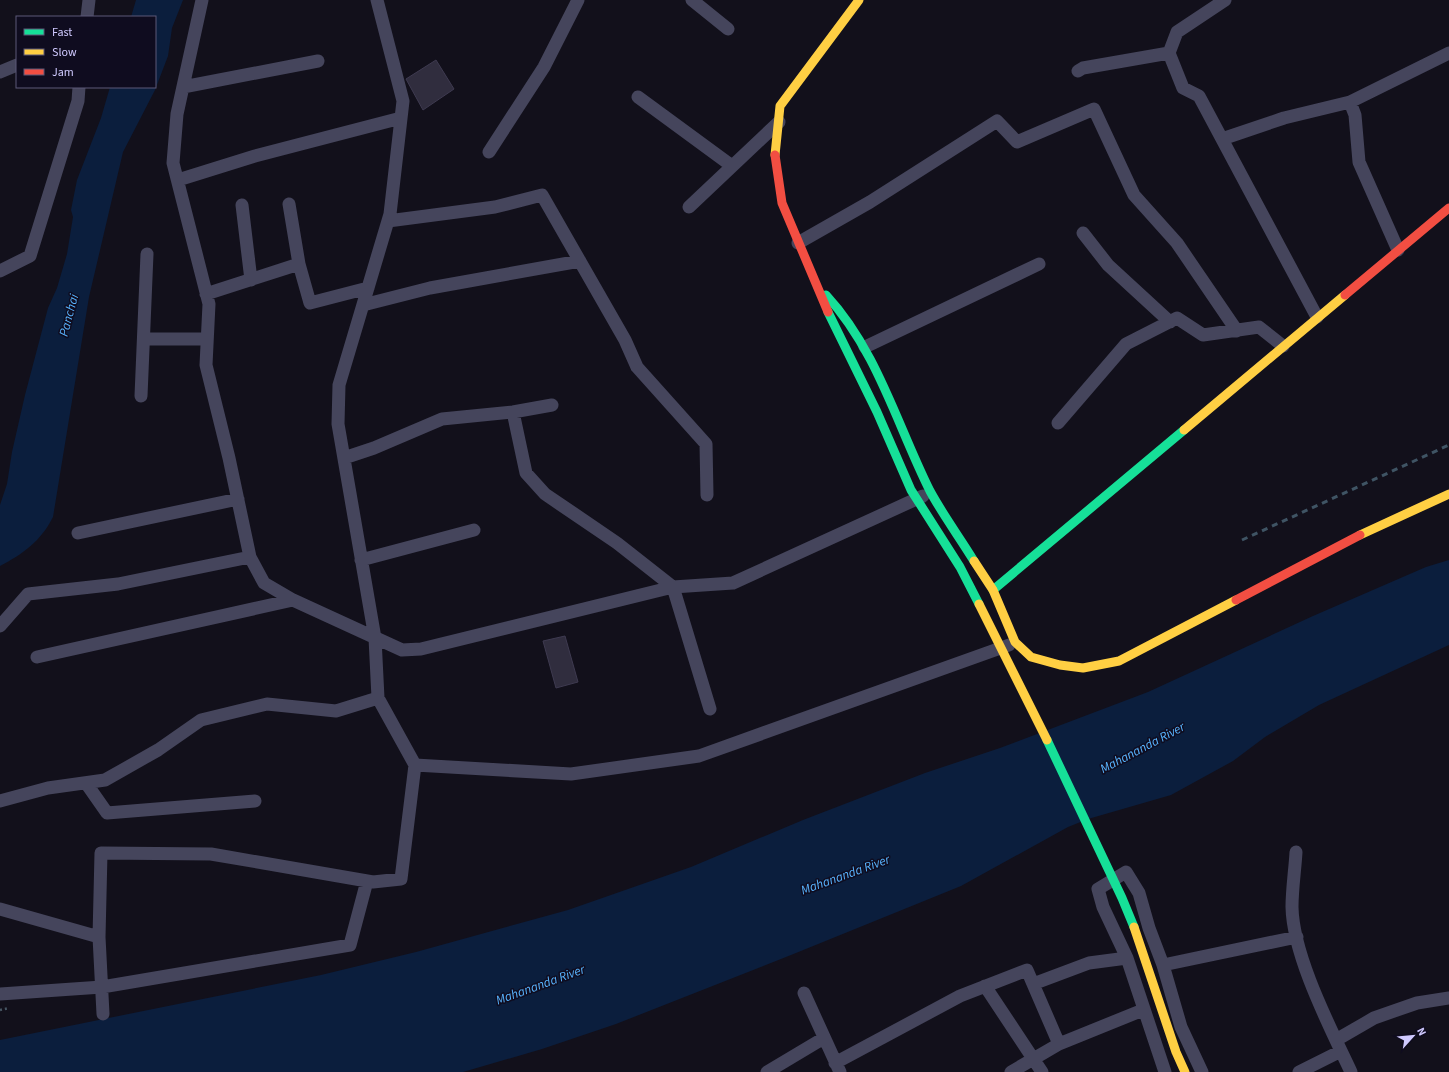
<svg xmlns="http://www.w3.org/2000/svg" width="1449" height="1072" font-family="'Source Sans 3',sans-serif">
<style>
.water{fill:#0b1e3d}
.building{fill:#302d3e;stroke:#3e3a50}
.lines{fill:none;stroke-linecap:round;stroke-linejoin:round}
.path{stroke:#485764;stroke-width:2.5;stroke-dasharray:2 3;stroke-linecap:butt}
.street{stroke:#45455c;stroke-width:13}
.fast{stroke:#16e098;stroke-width:9}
.slow{stroke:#ffcf43;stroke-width:9}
.jam{stroke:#f24e42;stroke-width:9}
.rail{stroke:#3f5464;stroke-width:3;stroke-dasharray:6 5;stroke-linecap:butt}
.labels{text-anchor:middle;stroke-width:3;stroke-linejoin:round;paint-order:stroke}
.water-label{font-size:13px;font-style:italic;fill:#58b4ff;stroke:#0f0c1f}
</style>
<rect width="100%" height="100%" fill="#12101b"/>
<path class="water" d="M136 0H183L172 28 168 56 155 90 123 152 89 297 53 517C41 541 23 554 0 566V505L7 484 12 452 25 395 48 308 57 288 67 254 73 217 71 210 77 180 101 118 110 87H155V17H131Z
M1449 560V645L1319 705 1265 737 1233 761 1171 795 1088 819 1068 827 961 886 791 955 616 1024 542 1049 463 1072H0V1040L321 975 416 952 568 910 691 867 803 820 925 773 1000 748 1148 692 1313 616 1426 567Z"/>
<path class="building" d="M436 60 454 89 423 110 406 79Z
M565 636 578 682 556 688 543 641Z"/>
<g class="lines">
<path class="path" d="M0 1010 9 1008"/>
<path class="street" d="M202 0 177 114 173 163 209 304 206 365 229 458 250 557 264 583 293 600 402 650 421 649 673 587 733 583 923 496
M692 0 728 29
M1225 0 1177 32 1169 53 1183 88 1199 96 1317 317
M87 17 89 0
M1078 71 1083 68 1169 53
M0 72 17 65
M183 87 318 61
M638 97 732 166
M1350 102 1355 115 1359 162 1398 250
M1222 139 1284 118 1350 102 1449 53
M489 152 544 67 578 0
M178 180 255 156 401 118
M289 204 299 264 310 303 368 288
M242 205 251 280
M689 207 779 122
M388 221 495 207 542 195 625 340 637 367 706 444 707 495
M1083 233 1108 265 1170 322
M798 243 870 202 997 121 1017 142 1094 109 1134 195 1177 243 1237 331
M0 271 30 256 78 101 79 87
M206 294 299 264
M363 305 430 288 580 261
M144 339H207
M865 347 1039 264
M141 396 147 254
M513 412 526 473 545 494 617 543 673 587 710 709
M1058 423 1126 344 1177 318 1203 335 1259 327 1283 346
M344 458 374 448 442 419 513 412 552 405
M78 533 238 499
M361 560 474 530
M0 626 28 594 118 584 250 557
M37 657 293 600
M415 765 571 774 699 756 1009 645
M86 783 107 813 255 801
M0 801 48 788 105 780 158 750 201 720 267 704 336 711 378 698
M1296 852C1295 870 1292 889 1292 907 1293 956 1330 1027 1351 1072
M0 909 99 937
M1163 965 1297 937
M1033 984 1089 963 1127 958
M985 986 1042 1072
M804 993 840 1072
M0 994 102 987 350 945 367 881
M103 1014 99 937 101 853 211 854 373 882 401 879 415 765 378 698 375 638 338 424 339 385 390 214 403 101 377 0
M1336 1040 1374 1018 1417 1003 1449 998
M835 1063 960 996 1027 970 1059 1044
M767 1072 824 1038
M1011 1072 1059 1044 1143 1010
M1165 1072 1127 958 1103 907 1098 889 1126 872 1139 893 1149 928 1163 965 1181 1027 1202 1072
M1299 1072 1341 1051"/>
<path class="fast" d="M826 295C877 350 897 425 930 491 943 515 960 538 974 561
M828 312 877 412 911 490 960 567 979 604
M993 590 1184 430
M1047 740 1122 898 1134 927"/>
<path class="slow" d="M775 155 780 106 859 0
M1184 430 1345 295
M1360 535 1449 494
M974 561 993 590 1015 642 1031 657 1060 665 1083 668 1119 661 1236 600
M979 604 1047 740
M1134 927 1176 1052 1185 1072"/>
<path class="jam" d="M775 155 782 203 828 312
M1345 295 1449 208
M1236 600 1360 535"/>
<path class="rail" d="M1242 540 1449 445"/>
</g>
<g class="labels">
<g class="water-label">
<text transform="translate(68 315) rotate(-75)" y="5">Panchai</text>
<text transform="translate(1142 747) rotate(-28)" y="5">Mahananda River</text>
<text transform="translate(845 874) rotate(-20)" y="5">Mahananda River</text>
<text transform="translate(540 984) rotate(-20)" y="5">Mahananda River</text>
</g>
</g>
<rect x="16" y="16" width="140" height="72" fill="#0f0c1f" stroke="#5c5879"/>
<rect x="24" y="29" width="20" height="6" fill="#16e098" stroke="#5c5879"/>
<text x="52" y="36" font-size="12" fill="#d0caff">Fast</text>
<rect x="24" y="49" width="20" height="6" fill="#ffcf43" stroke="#5c5879"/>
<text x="52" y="56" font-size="12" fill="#d0caff">Slow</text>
<rect x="24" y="69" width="20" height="6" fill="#f24e42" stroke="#5c5879"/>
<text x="52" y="76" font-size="12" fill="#d0caff">Jam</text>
<g transform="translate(1413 1036) rotate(63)" stroke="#0f0c1f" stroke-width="3" paint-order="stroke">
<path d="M0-3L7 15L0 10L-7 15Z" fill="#d0caff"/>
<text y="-6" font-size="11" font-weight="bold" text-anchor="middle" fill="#d0caff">N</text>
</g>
</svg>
